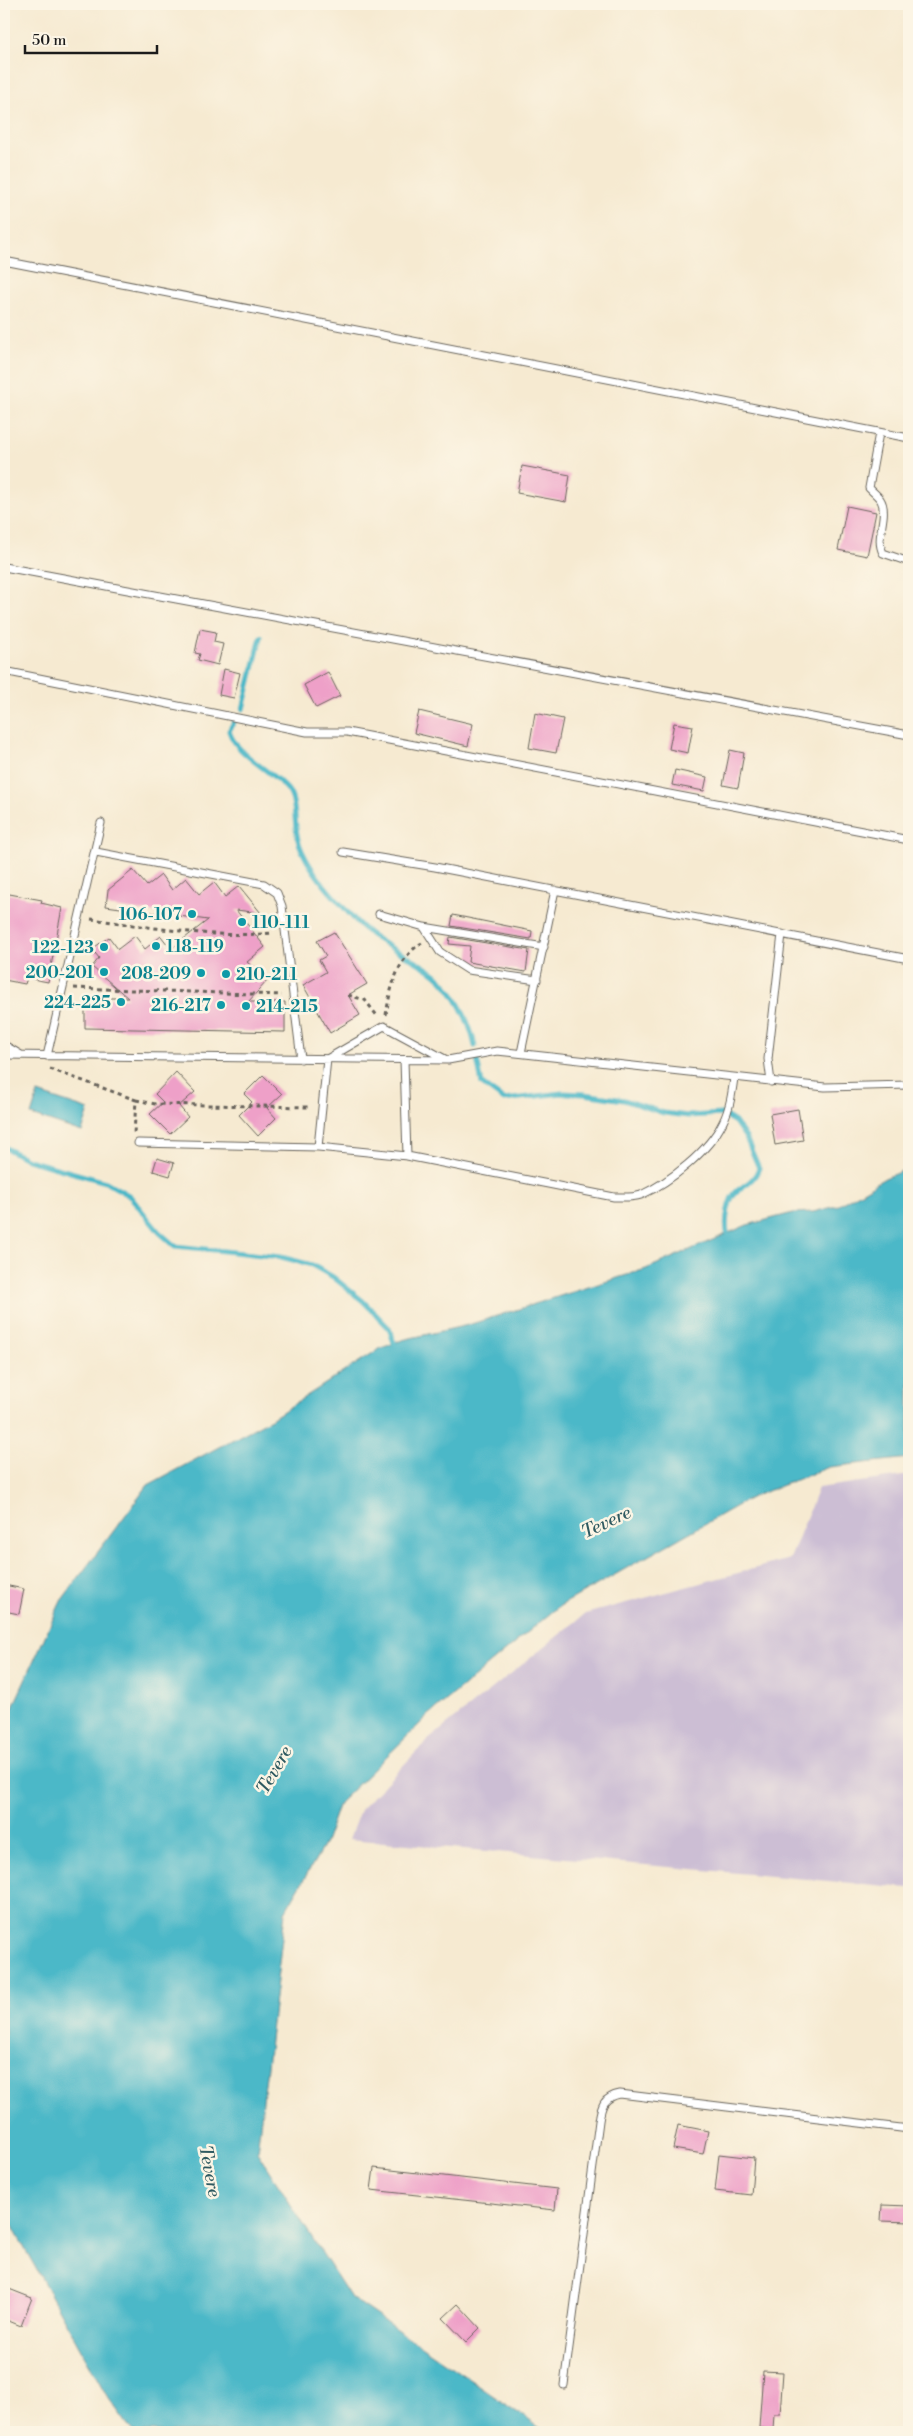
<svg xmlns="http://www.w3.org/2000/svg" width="913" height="2436" font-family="'Libre Bodoni',serif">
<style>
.industrial{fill:#ccbed4}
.water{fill:#4cb8c8;stroke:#346a72}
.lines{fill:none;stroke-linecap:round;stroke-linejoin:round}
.stream{stroke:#4cb8c8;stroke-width:5}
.building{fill:#eea0c8}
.lane-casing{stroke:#68645b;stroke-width:9}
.path{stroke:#68645b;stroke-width:3;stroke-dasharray:4 4;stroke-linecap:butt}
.lane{stroke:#fff;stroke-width:7}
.culture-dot{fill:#0f9aa8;stroke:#fcf5e5;stroke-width:2}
.labels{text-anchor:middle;stroke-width:5;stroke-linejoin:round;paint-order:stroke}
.culture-label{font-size:16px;font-weight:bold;fill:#0d838f;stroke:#fcf5e5;text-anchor:end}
.water-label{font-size:18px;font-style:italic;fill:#2f5a61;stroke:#fcf5e5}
</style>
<rect width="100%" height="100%" fill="#fcf5e5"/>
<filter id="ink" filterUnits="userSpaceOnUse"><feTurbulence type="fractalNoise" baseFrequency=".02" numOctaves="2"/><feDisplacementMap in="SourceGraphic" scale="10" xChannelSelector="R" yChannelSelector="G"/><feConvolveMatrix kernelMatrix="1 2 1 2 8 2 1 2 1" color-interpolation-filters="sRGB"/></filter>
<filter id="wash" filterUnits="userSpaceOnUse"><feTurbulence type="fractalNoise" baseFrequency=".0096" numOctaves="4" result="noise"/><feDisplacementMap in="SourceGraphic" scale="20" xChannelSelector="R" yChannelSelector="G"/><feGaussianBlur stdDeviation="1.12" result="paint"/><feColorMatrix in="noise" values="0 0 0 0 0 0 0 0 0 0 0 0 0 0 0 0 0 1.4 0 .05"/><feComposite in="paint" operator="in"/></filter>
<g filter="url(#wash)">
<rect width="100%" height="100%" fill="#f6ead1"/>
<path class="industrial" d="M909 1475V1888L349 1839 360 1810 427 1741 585 1614 790 1559 818 1488Z"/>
<path class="water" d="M38 1093 89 1110 82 1132 31 1115Z
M909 1168V1458L829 1467 752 1497 558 1607 430 1714 339 1803 325 1843 285 1912 257 2152 351 2298 546 2432H133L107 2396 15 2231 4 2205V1749L12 1709 61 1601 148 1485 271 1419 379 1349 402 1340 468 1325 646 1269 747 1225 793 1213 813 1212 837 1206 885 1178Z"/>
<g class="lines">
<path class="stream" d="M243 709 261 637
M235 720 229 731C237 756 269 768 287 789 298 802 293 826 299 843 308 871 337 900 357 922 379 946 410 955 435 974 454 989 470 1022 475 1046
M477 1059 482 1084 504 1100 562 1093 584 1094 624 1100 664 1113 688 1116 722 1114 735 1122 746 1138 759 1168C754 1181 747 1183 737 1191 728 1198 725 1221 727 1232
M4 1147 28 1160 106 1182 130 1196 159 1232 175 1246 281 1257 312 1265 333 1277 363 1301 389 1328 394 1343"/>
</g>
<g id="blocks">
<path class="building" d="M522 466 570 475 566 502 517 493Z
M847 506 876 512 867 556 838 550Z
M200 629 216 632 214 642 223 644 218 665 198 660 200 654 195 653Z
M224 669 240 673 234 698 219 695Z
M328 672 340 696 316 708 304 685Z
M419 711 473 724 468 746 414 733Z
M535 713 563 719 556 753 529 748Z
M674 723 693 726 688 753 669 749Z
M730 750 744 753 738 788 723 785Z
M675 770 707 777 704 791 672 785Z
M133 870 147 886 161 875 172 890 186 878 199 894 214 882 225 897 239 886 261 913 236 910 265 947 247 962 268 980 248 1002H285V1032L85 1028V998H128L92 967 99 958 92 949 109 937 118 949 135 936 145 949 161 936 171 949 208 920 106 906 108 890Z
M4 893 42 900 41 903 62 908 48 982 27 978 25 984 4 980Z
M453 915 532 931 531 939 451 926Z
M334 932 367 984 348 995 360 1015 330 1033 303 985 326 972 319 960 326 956 317 941Z
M450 937 529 950 526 972 468 962 470 946 449 944Z
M176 1072 195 1092 179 1106 188 1117 170 1134 150 1114 163 1102 155 1094Z
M263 1075 282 1094 267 1108 276 1118 258 1136 239 1115 252 1102 244 1094Z
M798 1109 803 1140 775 1145 770 1114Z
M157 1158 174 1163 170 1176 153 1171Z
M4 1585 24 1589 19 1614 4 1611Z
M678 2125 708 2131 703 2154 673 2149Z
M719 2154 754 2158 751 2195 715 2191Z
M374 2168 557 2189 555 2210 371 2190Z
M882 2205 909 2206V2222L881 2221Z
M4 2287 32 2298 21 2326 4 2319Z
M458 2304 480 2328 466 2342 443 2318Z
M763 2371 783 2372 780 2414H774L773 2429 759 2428Z"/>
</g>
</g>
<g filter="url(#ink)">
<use href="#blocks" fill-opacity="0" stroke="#68645b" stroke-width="1"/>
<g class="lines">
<g class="lane-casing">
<path id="lane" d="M4 261 909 438
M879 433 869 488C872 491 877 495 880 499 890 514 874 537 883 553L909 562
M4 567 909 735
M4 671 307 732H347L909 840
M96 852 264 884 277 893 282 906 301 1059
M343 852 435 867 909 959
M379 914 424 927 440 952 468 970 537 980
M424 927 544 947
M4 1045 21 1055
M521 1053 555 890
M4 1055 448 1060 497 1051 825 1087 909 1085
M47 1056 101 823
M404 1060 407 1156
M771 1082 768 1059 782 934
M138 1143 318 1147 407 1156 614 1197C623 1197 632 1198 641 1195 670 1182 709 1151 723 1122 730 1108 732 1093 734 1078
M318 1147 327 1059 384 1026 445 1059
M564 2385 599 2121C601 2106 604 2097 620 2094L909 2129"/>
</g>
<path class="path" d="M91 919C151 927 213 939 273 933
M74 988 282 995
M348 995 365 1000 378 1017
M305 1007 313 1003
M386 1015C390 990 397 957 422 943
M50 1069 136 1100 134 1134
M136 1100 155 1104 310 1107"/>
<use href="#lane" class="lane"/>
</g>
</g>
<g class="culture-dot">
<circle cx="192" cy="914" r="5"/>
<circle cx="242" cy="922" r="5"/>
<circle cx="156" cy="946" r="5"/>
<circle cx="104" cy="947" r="5"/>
<circle cx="104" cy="972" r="5"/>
<circle cx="201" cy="973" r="5"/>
<circle cx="226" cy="974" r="5"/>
<circle cx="121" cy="1002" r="5"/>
<circle cx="221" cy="1005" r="5"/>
<circle cx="246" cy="1006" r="5"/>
</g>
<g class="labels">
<g class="culture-label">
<text x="182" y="920">106-107</text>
<text x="252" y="928" text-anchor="start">110-111</text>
<text x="166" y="952" text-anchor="start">118-119</text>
<text x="94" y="953">122-123</text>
<text x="94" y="978">200-201</text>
<text x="191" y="979">208-209</text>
<text x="236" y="980" text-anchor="start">210-211</text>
<text x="111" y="1008">224-225</text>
<text x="211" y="1011">216-217</text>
<text x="256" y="1012" text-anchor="start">214-215</text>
</g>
<g class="water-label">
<text transform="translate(606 1522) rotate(-25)" y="6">Tevere</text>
<text transform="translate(274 1770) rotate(-60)" y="6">Tevere</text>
<text transform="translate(210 2171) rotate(79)" y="6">Tevere</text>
</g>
</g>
<rect width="913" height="2436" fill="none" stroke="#fcf5e5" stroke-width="20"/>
<path d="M25 45v8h132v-8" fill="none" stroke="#1c1c1c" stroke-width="2.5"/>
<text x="32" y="45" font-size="15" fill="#1c1c1c" stroke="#fcf5e5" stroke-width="4" paint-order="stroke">50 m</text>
</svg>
